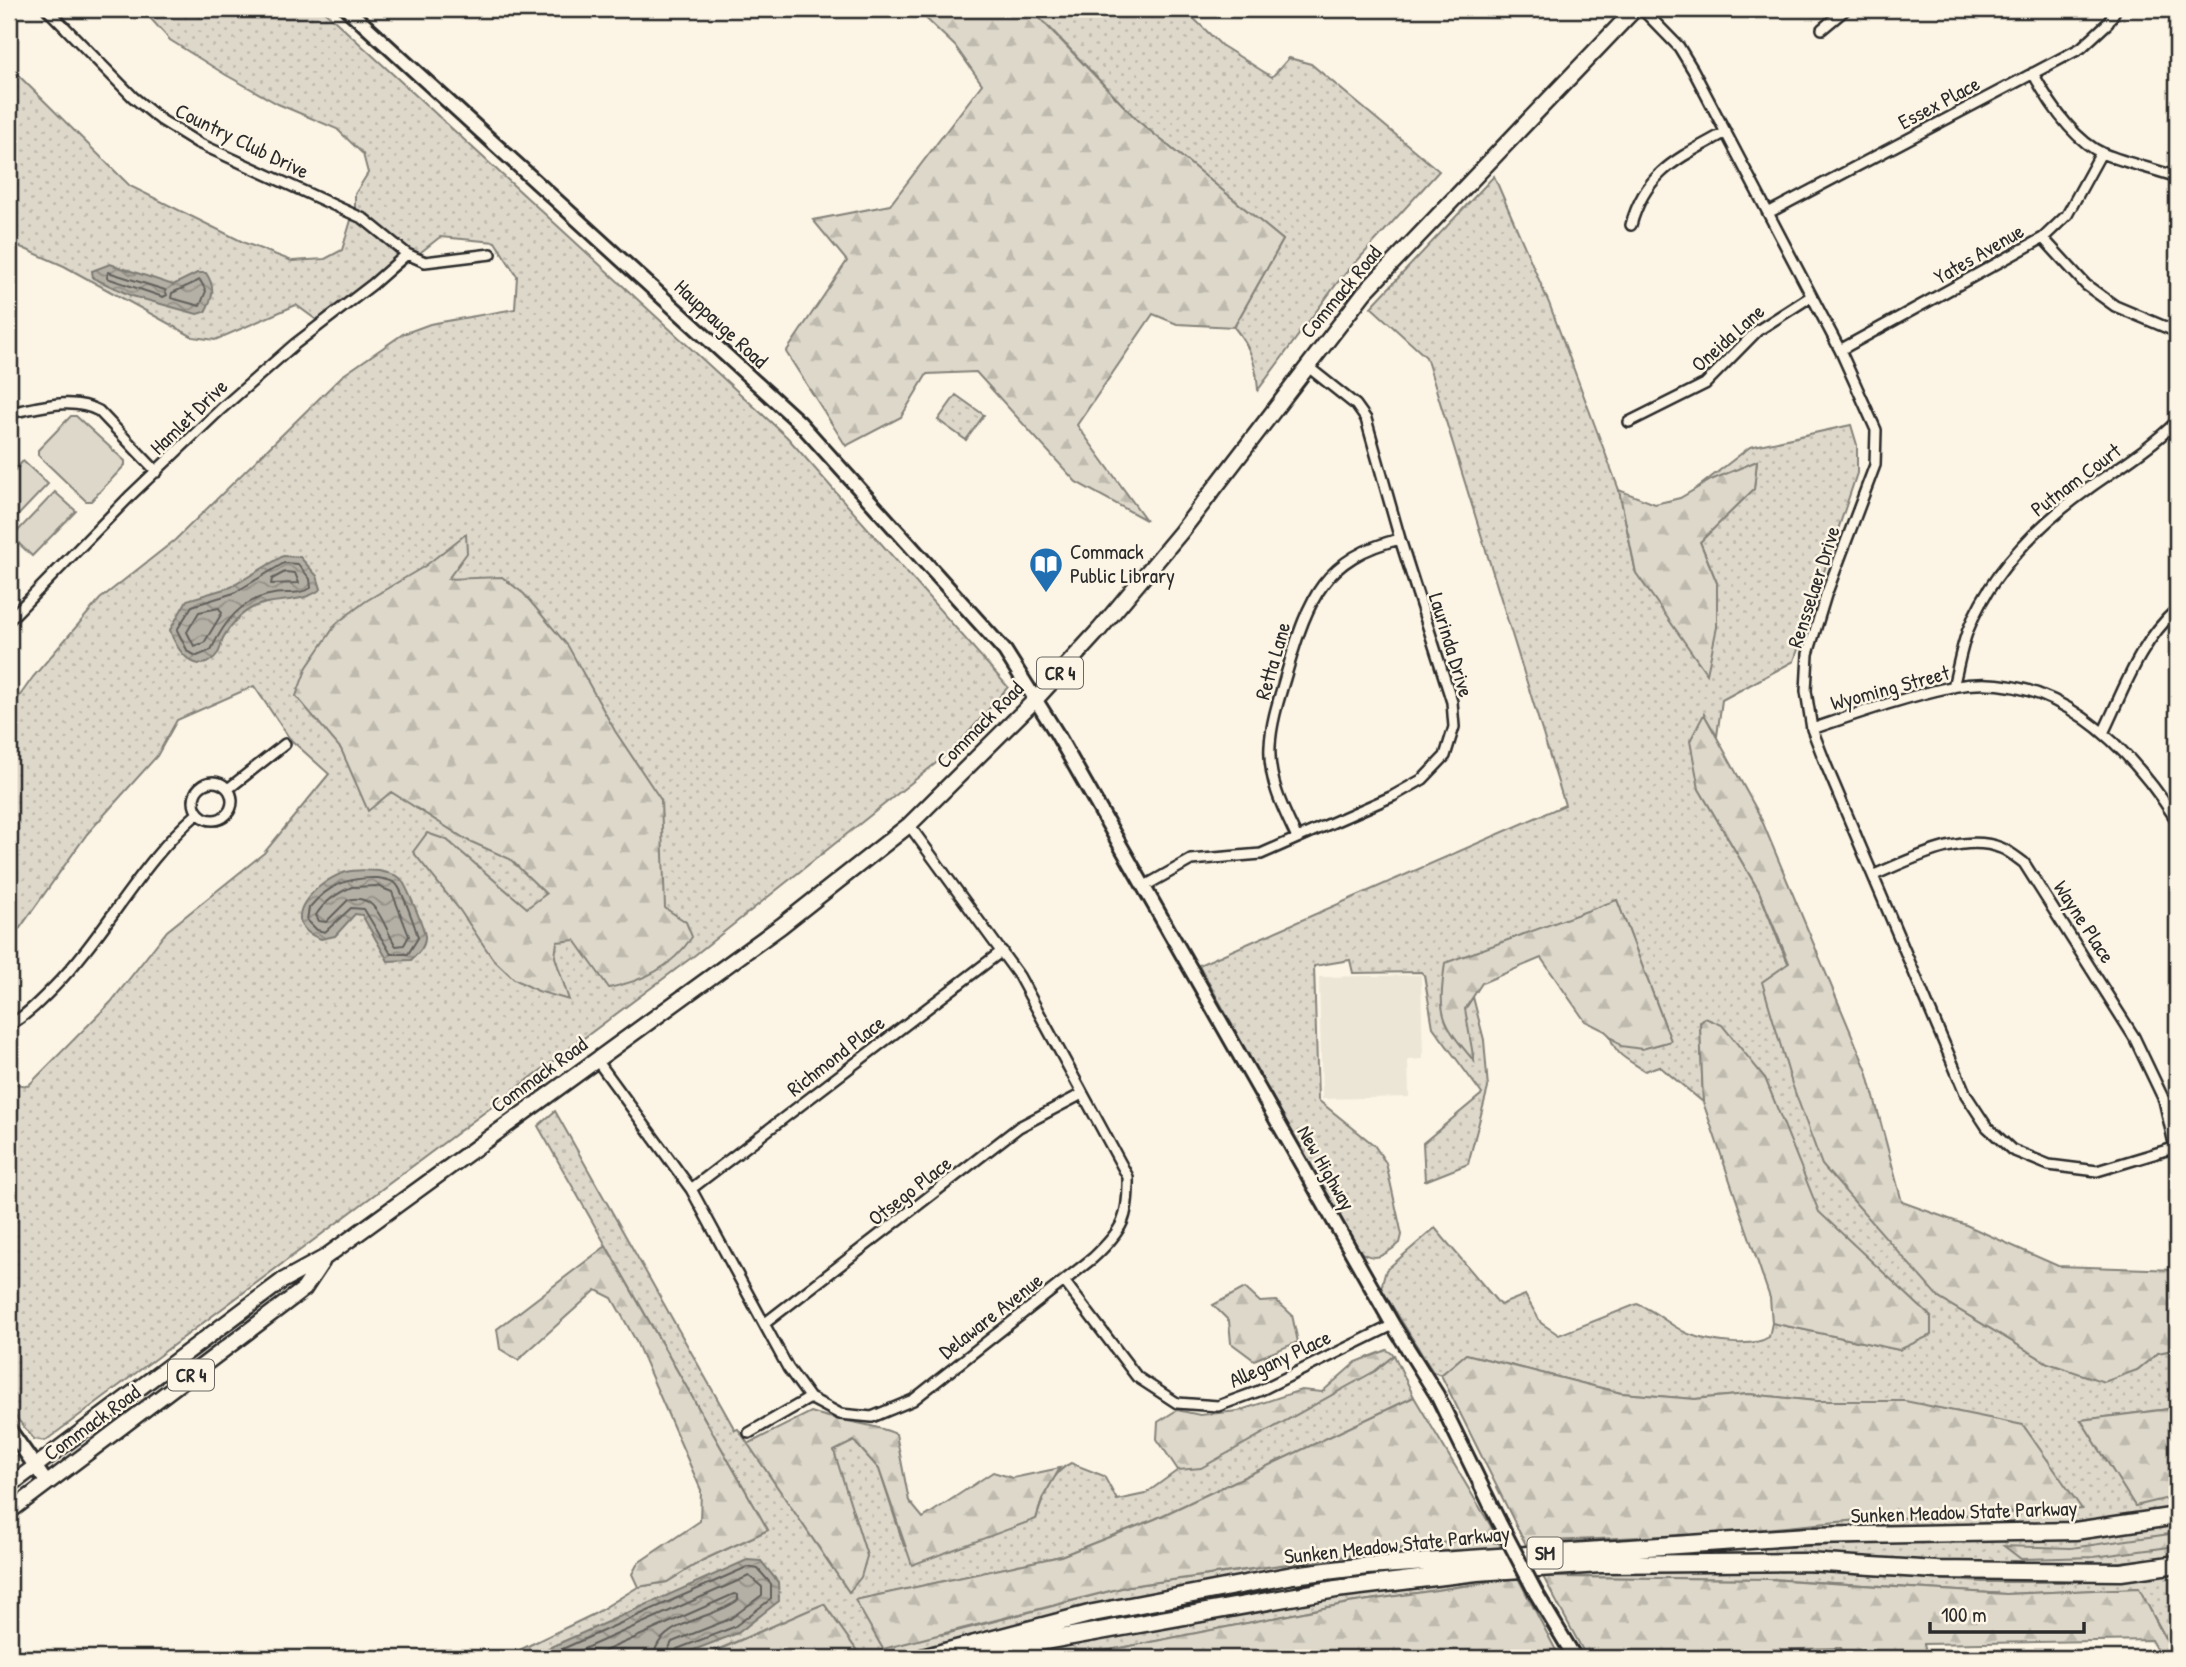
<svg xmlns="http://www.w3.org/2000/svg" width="2186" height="1667" font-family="'Patrick Hand',sans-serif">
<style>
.built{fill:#ece6d7}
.grass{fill:url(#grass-dots);stroke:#84827a;stroke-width:2}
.forest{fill:url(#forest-firs);stroke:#84827a;stroke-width:2}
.pitch{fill:#ded8ca;stroke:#84827a;stroke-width:2}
.water{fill:url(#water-waves);stroke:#7d7b74;stroke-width:2}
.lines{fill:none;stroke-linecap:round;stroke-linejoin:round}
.shore{stroke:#62605c;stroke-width:2}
.street-casing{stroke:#2b2b2b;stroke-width:14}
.secondary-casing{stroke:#2b2b2b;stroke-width:18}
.primary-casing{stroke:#2b2b2b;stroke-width:19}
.highway-casing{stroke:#2b2b2b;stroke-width:21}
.street{stroke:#fcf5e5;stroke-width:9}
.secondary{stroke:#fcf5e5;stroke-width:12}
.primary{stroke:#fcf5e5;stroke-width:14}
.highway{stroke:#fcf5e5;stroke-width:16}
.secondary-bridge-casing{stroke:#2b2b2b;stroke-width:18;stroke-linecap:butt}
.secondary-bridge{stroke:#fcf5e5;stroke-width:12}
.labels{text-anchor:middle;stroke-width:5;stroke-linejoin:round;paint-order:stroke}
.shield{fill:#fcf5e5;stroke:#6a6863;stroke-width:2}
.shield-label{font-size:19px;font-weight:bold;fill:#2b2b2b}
.street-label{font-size:21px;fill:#2b2b2b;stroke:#fcf5e5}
.poi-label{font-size:21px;fill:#2b2b2b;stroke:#fcf5e5;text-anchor:start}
</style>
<defs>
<pattern id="grass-dots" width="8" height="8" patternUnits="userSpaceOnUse" patternTransform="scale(1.75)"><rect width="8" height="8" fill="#ded8ca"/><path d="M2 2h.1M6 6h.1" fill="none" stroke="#bfbaae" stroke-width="1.8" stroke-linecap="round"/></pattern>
<pattern id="forest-firs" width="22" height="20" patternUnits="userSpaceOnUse" patternTransform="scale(1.75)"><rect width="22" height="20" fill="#ded8ca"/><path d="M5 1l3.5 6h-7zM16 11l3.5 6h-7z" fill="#bfbaae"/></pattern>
<pattern id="water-waves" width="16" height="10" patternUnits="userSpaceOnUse" patternTransform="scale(1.75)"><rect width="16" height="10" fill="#b4b0a5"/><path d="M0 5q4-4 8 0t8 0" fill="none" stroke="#938f87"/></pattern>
</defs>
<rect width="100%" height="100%" fill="#fcf5e5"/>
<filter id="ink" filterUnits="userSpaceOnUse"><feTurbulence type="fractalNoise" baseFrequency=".0143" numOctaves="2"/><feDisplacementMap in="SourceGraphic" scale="14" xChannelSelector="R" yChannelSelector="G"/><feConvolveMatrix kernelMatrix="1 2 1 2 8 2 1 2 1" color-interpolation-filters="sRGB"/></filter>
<g filter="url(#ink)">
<path class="built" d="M1421 975 1423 1059 1408 1060 1409 1097 1322 1099 1319 977Z"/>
<path class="grass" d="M142 9H322L787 437 1008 687 955 748 695 955 45 1441 34 1439 9 1409V1083L28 1086 111 1002 167 931 264 853 329 774 290 739 254 686 177 720 157 756 87 834 20 928 9 937V711L33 677 100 599 175 540 342 376 403 334 430 324 515 309 517 276 495 242 440 237 326 327 296 305 215 340 193 337 64 266 9 242V66L130 186 245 243 292 261 325 259 342 250 355 207V194L368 173 363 154 337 129 278 104 226 75 170 40Z
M985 9H1184L1221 45 1272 77 1289 58 1311 64 1439 171 1338 282 1258 390C1256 363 1251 348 1234 327L1283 240 1138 121 1049 27Z
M1494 176 1549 303 1619 490 1636 573 1717 627V583L1700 542 1754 489 1757 461 1697 488 1750 447 1851 425 1857 445V473L1794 661 1722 700 1717 736 1704 715 1699 789 1759 891 1780 945 1939 1298 2048 1363 2137 1370 2158 1353 2177 1349V1408L2081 1420 2135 1505 2177 1496V1510L2058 1523 1569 1545 1559 1541 1712 1534 1858 1520 2082 1509 1816 1401 1748 1394 1695 1399 1621 1393 1466 1354 1441 1375 1433 1372 1381 1288 1386 1270 1435 1228 1500 1305 1525 1295 1541 1323 1559 1335 1637 1304C1658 1311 1673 1330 1694 1336 1714 1342 1752 1348 1769 1337L1772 1323 1899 1350 1931 1317 1818 1212 1765 1078 1700 1023 1703 1102 1659 1066 1645 1071C1628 1059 1616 1057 1610 1036 1629 1053 1648 1048 1671 1041L1617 900 1445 964 1465 1009 1473 997 1484 1040 1488 1088 1468 1164 1425 1181 1423 1143 1482 1094 1433 1027 1424 975 1421 972 1353 973 1350 960 1314 966 1318 1100 1374 1145 1386 1163 1402 1235 1400 1243C1383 1257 1374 1263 1356 1249L1199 965 1565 805 1426 357 1371 307Z
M956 395 984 415 966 440 938 420Z
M555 1111 735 1430 738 1429 849 1592 867 1556 833 1451 854 1441 879 1469 904 1546 1036 1519C1043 1498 1051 1472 1071 1463L1104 1476 1117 1500 1145 1494 1178 1470 1375 1371 1394 1355 1414 1397 1155 1519 1061 1556 856 1600 942 1635 1129 1586 1469 1539 1499 1543 1502 1549C1344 1556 1189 1592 1034 1623 976 1634 921 1658 862 1658L824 1604 698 1658H503L594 1614 638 1587 667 1582 703 1560 768 1530 538 1126Z
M2177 1524V1557L2087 1565 1976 1566 1764 1557V1548L2085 1534Z
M1734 1567 1983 1582H2074L2177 1573V1658L2138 1588 2006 1594 1768 1579 1551 1577 1541 1573Z
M1516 1574 1518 1578 1349 1603 1070 1658H1015C1180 1616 1348 1596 1516 1574Z"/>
<path class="forest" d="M916 9H1031L1138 121 1283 240 1234 327 1177 324 1153 314 1077 425 1146 520 1076 482 976 372 927 374 901 417 846 446 786 352 847 261 813 220 890 205 982 84 955 46Z
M1757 461 1754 489 1700 542 1717 583V627L1707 674 1636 573 1619 490 1655 504 1680 498 1711 480Z
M466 534 467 553 448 579 502 577 524 594 568 646 615 731 661 800 665 908 686 922 692 937C671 968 645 980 609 988L575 940 557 942 555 957 569 1000 538 991 514 979 493 959 459 909 413 852 427 833 447 840 527 908 546 894 510 859 467 840 391 792 368 811 341 749 296 696 307 667 337 623 366 601 425 566Z
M1704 714 1760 816 1867 1071 1902 1202 1966 1225 2058 1266 2177 1270V1349L2158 1353 2137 1370 2104 1382 2048 1363 1939 1298 1822 1165 1792 1084 1762 982 1789 963 1759 891 1699 789 1690 741Z
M1617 900 1671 1041 1642 1049 1621 1046 1605 1031 1585 1021 1541 958 1482 983 1465 1009 1474 1061C1440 1021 1438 1015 1445 963Z
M1705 1018 1722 1025 1765 1078 1819 1212 1931 1317V1335L1899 1350 1772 1323 1770 1298 1703 1102 1700 1023Z
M606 1246 768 1530 703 1560 667 1582 638 1587 632 1574 638 1563 700 1521 701 1490 635 1339 612 1298 596 1290 518 1360 500 1349 497 1329Z
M1245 1288 1260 1302 1277 1301 1292 1315 1298 1342 1254 1360 1231 1343 1229 1321 1213 1305Z
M1387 1350 1394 1355 1375 1371 1201 1468 1178 1470 1157 1439 1158 1422 1177 1410 1200 1415 1238 1411 1301 1390 1322 1392 1356 1362Z
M1466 1354 1621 1393 1695 1399 1748 1394 1816 1401H1905L2023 1425 2082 1509 1858 1520 1712 1534 1550 1541 1526 1545 1441 1375Z
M1414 1397 1501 1543 1469 1539 1129 1586 883 1649 855 1600 1061 1556 1155 1519Z
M2177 1408V1496L2135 1506 2081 1420Z
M811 1412C839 1422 870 1422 896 1434L909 1501 923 1518 993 1472 1013 1478 1060 1468 1042 1499 1036 1519 912 1565 879 1469 854 1441 834 1451 867 1556 861 1577 849 1592 748 1444Z
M2177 1533V1546L2094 1557 2021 1559 2004 1546 2071 1548Z
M1541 1573 1551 1577 1768 1579 2006 1594 2139 1588 2175 1658H2161L2151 1640 1924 1644 1928 1658H1845L1841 1648 1715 1651 1716 1658H1587Z
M1518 1578 1560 1658H1371L1333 1655 1331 1658H1070L1349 1603Z
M824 1604 862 1658H700L814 1608Z"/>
<path class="pitch" d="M71 416H76L125 461V465L91 501H86L38 455V450Z
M23 461 48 484 9 525V477Z
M55 492 76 511 32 556 12 537Z"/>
<path class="water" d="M110 264 173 285 197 273H206C216 288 213 297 205 312L197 314 132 296 93 278 92 271Z
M283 556 300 557 317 576 321 589C300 605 276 597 254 607 241 613 230 626 223 638 221 642 221 649 218 653 198 681 175 649 170 630L187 600 231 587Z
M379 871C386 873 394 873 400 878 405 882 426 931 425 938 425 948 417 954 411 960L388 961 362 915 355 914 335 936 321 939C273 922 318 880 346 872 356 869 368 870 379 871Z
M747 1560 761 1561 778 1582 779 1601 738 1633 673 1658H526Z"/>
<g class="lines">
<path class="shore" d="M108 272 165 290 167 295 163 297 107 278Z
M200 280 206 291 200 306 171 298 172 293Z
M284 563 298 564 310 579 311 588C299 595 287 592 274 594 241 599 224 622 211 650L197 656 188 652 177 630 192 606 234 593Z
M285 572 295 573 299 583 271 584 272 579Z
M219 608 222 613 204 643 194 646 187 632 199 612Z
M378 878C383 879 391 880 395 883 401 886 416 929 418 938L408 954H391L364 909 351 908 325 932 317 930 307 920 309 908C328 885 348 877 378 878Z
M352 887 377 886 392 892 409 936 404 945 396 946C383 927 378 892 348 900L326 922 319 921 316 915C325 901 337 893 352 887Z
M542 1658 747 1567 758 1569 771 1584V1599L734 1627 677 1649 673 1658
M563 1658 749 1576 762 1587V1595L730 1619 672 1642 664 1658
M589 1658 734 1594 738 1595V1600C714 1619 655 1622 654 1658"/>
<g class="street-casing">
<path id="street" d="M47 9 133 97 161 120 198 143 364 219 407 254 425 262 491 254
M1642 9 1679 47 1693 70 1840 350 1876 430 1875 465 1826 595 1808 654 1806 691 1812 729 1826 765 1966 1095 1987 1127 2012 1150 2049 1165 2097 1171 2177 1147
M1822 29 1846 9
M2033 73C2048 101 2073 140 2104 154 2127 163 2153 169 2177 177
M1768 213 2081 48 2108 23 2116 9
M1631 225C1646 170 1680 158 1726 132
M2043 238 2086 285 2115 306 2177 332
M1840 350 2043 238 2067 215 2101 153
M9 413C38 408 72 396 99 411L157 472
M1629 422 1705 384 1757 331 1810 297
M9 620 131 495 221 409 295 344 373 284 407 254
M1953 687C1958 668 1961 648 1968 630 1992 569 2040 523 2092 486 2122 465 2151 447 2177 421
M1812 729C1857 714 1904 697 1951 687 2051 667 2128 744 2177 821
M2104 731C2125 687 2140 642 2177 609
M194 801a19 19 0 1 1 38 0a19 19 0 1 1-38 0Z
M228 789 285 744
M1297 838C1283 809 1268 780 1270 746 1271 720 1281 693 1288 668 1308 600 1324 557 1400 539
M1874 875C1910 860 1962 832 2001 848 2009 851 2017 858 2024 863L2134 1037 2164 1100 2175 1148
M1143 887 1191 860 1261 854 1393 796 1423 779 1445 756 1454 727 1452 702 1400 539 1366 419 1356 405 1307 366
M9 1025C26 1016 40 1001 54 987 106 934 140 863 197 814
M596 1059 691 1189 788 1368 810 1398 840 1414 872 1417 913 1400 1093 1258C1123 1230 1129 1218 1128 1177L1019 976 909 825
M691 1189 1002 951
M1064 1281 1137 1377 1177 1403 1218 1406 1259 1391 1393 1325
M764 1324 1019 1127 1082 1094
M749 1433 810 1398"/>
</g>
<g class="secondary-casing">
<path id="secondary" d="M347 9 800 423 1005 651 1057 734 1393 1325 1437 1395 1499 1522
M9 1429 47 1483
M1536 1593 1575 1658"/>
</g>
<g class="primary-casing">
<path id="primary" d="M9 1486 282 1281 324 1258 781 926 909 825 1036 699 1099 630 1181 532 1364 293 1635 9
M9 1512 304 1289 322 1262"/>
</g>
<g class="highway-casing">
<path id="highway" d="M922 1658 1093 1613 1293 1575 1367 1566 1808 1536 2075 1531 2177 1516
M981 1658 1044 1641 1336 1589 1477 1572 1601 1564 1807 1562 1937 1570 2121 1572 2177 1564"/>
</g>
<use href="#street" class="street"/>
<use href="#secondary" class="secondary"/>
<use href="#primary" class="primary"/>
<use href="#highway" class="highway"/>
<g class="secondary-bridge-casing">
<path id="secondary-bridge" d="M1499 1522 1536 1593"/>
</g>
<use href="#secondary-bridge" class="secondary-bridge"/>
</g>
</g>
<defs>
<g id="library-pin" transform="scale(1.75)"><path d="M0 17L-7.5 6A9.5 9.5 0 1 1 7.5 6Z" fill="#1f6fb2" stroke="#fcf5e5"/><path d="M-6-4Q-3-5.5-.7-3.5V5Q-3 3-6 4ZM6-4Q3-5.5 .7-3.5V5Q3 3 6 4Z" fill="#fff"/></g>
</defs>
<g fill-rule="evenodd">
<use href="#library-pin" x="1046" y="564"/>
</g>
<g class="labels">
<g class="shield">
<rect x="1037" y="657.5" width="46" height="31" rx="5"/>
<rect x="168" y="1359.5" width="46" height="31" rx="5"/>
<rect x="1527.5" y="1537.5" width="35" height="31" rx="5"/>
</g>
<g class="shield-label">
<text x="1060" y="680">CR 4</text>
<text x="191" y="1382">CR 4</text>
<text x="1545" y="1560">SM</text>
</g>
<g class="street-label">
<text transform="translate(1939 103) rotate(-28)" y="7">Essex Place</text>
<text transform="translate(242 141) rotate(26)" y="7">Country Club Drive</text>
<text transform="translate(1979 254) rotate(-30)" y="7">Yates Avenue</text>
<text transform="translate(1341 292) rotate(-50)" y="7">Commack Road</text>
<text transform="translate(721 324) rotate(43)" y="7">Hauppauge Road</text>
<text transform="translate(1728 338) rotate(-42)" y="7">Oneida Lane</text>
<text transform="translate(189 417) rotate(-44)" y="7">Hamlet Drive</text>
<text transform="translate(2076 480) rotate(-37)" y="7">Putnam Court</text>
<text transform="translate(1814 587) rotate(-72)" y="7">Rensselaer Drive</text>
<text transform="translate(1451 645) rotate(73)" y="7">Laurinda Drive</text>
<text transform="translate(1273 661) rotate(-74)" y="7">Retta Lane</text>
<text transform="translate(1890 688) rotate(-15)" y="7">Wyoming Street</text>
<text transform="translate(980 725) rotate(-45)" y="7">Commack Road</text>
<text transform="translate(2084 922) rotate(57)" y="7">Wayne Place</text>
<text transform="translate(836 1056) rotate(-38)" y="7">Richmond Place</text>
<text transform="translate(539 1075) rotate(-36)" y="7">Commack Road</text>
<text transform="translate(1326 1168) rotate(60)" y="7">New Highway</text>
<text transform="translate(910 1191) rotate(-38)" y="7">Otsego Place</text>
<text transform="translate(991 1316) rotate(-38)" y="7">Delaware Avenue</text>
<text transform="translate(1280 1359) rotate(-25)" y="7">Allegany Place</text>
<text transform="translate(92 1423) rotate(-36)" y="7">Commack Road</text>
<text transform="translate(1964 1512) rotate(-2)" y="7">Sunken Meadow State Parkway</text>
<text transform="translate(1397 1545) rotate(-6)" y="7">Sunken Meadow State Parkway</text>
</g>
<g class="poi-label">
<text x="1070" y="559">Commack<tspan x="1070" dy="24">Public Library</tspan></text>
</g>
</g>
<rect width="2186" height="1667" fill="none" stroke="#fcf5e5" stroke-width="35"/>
<rect x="18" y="18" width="2151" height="1632" fill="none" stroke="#2b2b2b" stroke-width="2.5" filter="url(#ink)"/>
<path d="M1930 1622v10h154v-10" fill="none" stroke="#2b2b2b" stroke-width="3.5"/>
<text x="1941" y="1622" font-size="21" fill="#2b2b2b" stroke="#fcf5e5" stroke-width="5" paint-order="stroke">100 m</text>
</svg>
